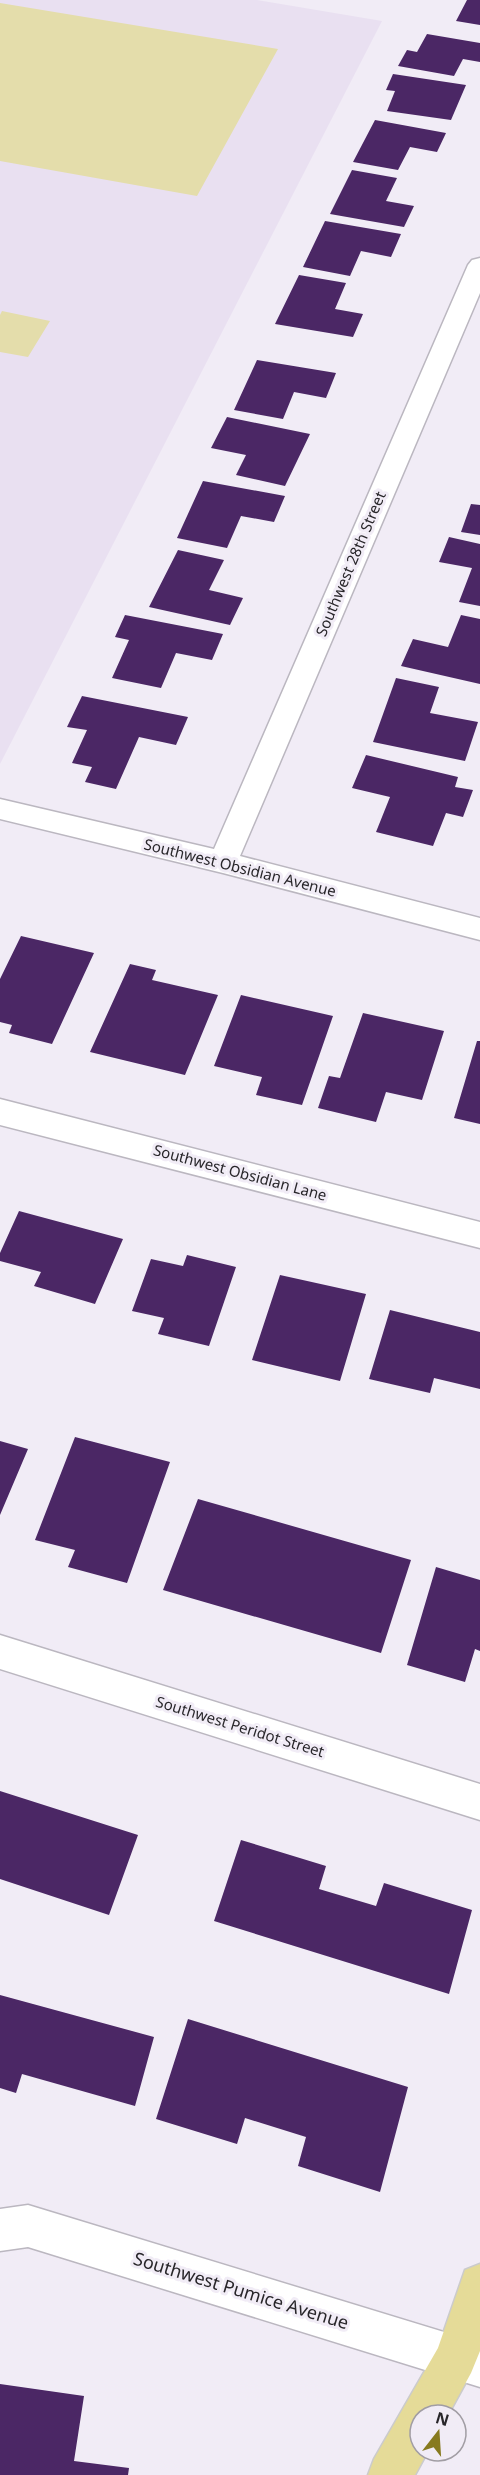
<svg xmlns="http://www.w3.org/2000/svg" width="480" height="2475" font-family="'Noto Sans',sans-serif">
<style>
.built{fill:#e9e0f1}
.green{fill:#e4ddab}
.building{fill:#4b2765}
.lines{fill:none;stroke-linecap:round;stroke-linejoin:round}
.minor-casing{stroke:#bbb7c0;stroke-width:3}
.major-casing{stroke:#cbcbcc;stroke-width:3}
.minor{fill:#fff;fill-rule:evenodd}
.major{fill:#e5db98;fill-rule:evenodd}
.labels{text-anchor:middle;stroke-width:6;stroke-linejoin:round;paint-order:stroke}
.street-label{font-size:15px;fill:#28262a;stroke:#f1ecf6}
.near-street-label{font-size:18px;fill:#28262a;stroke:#f1ecf6}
</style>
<rect width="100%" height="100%" fill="#f1ecf6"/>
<path class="built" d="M0 0H257L382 21 0 764Z"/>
<path class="green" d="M0 3 278 49 197 196 0 161Z
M2 311 50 321 28 357 0 352V315Z"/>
<path class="building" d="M467 0H480V25L456 21Z
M427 34 480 43V62L463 59 454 76 398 66 407 50 417 52Z
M393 74 466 85 451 120 387 111 395 91 386 90Z
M375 120 446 133 437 152 410 147 398 170 353 162Z
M352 170 397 178 386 201 414 206 404 227 330 214Z
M325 221 401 234 391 257 361 251 350 276 303 267Z
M299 275 346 283 335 309 363 314 353 337 275 324Z
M257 360 336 373 326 398 294 392 283 419 234 410Z
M227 417 310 434 285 486 236 475 246 455 211 448Z
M203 481 285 496 274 522 241 516 227 548 177 538Z
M471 504 480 505V535L461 532Z
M449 537 480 544V606L459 602 472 568 439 562Z
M178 550 224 560 209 590 243 598 230 625 149 607Z
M125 615 223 634 212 660 176 653 161 688 112 678 129 640 115 637Z
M461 615 480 619V684L401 666 413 639 448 647Z
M396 678 439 687 430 713 478 722 465 761 373 742Z
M82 696 188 717 176 745 139 737 116 789 85 782 92 767 72 763 87 730 67 727Z
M366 755 458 777 455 787 473 790 463 817 446 813 433 846 376 832 390 797 352 788Z
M21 936 94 953 52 1044 9 1033 12 1025 0 1022V979Z
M130 964 156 970 152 980 218 995 185 1075 90 1052Z
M241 995 333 1016 302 1105 256 1095 262 1077 214 1066Z
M363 1013 444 1031 422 1100 386 1092 376 1122 318 1108 329 1076 340 1078Z
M477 1041H480V1124L454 1118Z
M19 1211 123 1239 95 1304 34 1286 41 1272 0 1261V1253Z
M187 1255 236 1267 209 1346 158 1334 164 1318 132 1311 151 1259 183 1266Z
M280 1275 366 1294 340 1381 252 1360Z
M390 1310 480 1332V1389L434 1378 430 1393 369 1379Z
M75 1437 170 1462 127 1583 68 1567 75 1550 35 1540Z
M0 1441 28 1449 0 1515Z
M198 1499 411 1560 381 1653 163 1590Z
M436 1567 480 1580V1651L475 1649 465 1682 407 1665Z
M0 1791 138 1835 109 1915 0 1879Z
M241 1840 326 1866 319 1889 376 1906 384 1883 472 1910 449 1994 214 1921Z
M0 1995 154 2037 135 2106 22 2074 16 2093 0 2088Z
M188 2019 408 2087 380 2192 298 2166 306 2137 245 2118 237 2144 156 2119Z
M0 2384 84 2396 74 2461 129 2468 128 2475H0Z"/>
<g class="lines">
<g class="minor-casing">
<path id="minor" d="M480 258V293L240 856 480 918V940L223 873 0 819V799L214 849 468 265 472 260Z
M0 1099 480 1222V1248L0 1125Z
M0 1635 480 1784V1820L0 1669Z
M28 2205 480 2343V2387L28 2247 0 2251V2209Z"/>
</g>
<g class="major-casing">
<path id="major" d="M480 2264V2351L471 2373 448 2415H420V2451H428L415 2475H368L374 2459 438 2348 465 2270Z"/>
</g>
<use href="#minor" class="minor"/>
<use href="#major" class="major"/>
</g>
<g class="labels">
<g class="street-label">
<text transform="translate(351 564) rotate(-67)" y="5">Southwest 28th Street</text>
<text transform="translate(240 868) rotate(14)" y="5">Southwest Obsidian Avenue</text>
<text transform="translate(240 1173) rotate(15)" y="5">Southwest Obsidian Lane</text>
<text transform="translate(240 1727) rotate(17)" y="5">Southwest Peridot Street</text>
</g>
<g class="near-street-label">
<text transform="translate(241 2291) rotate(17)" y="6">Southwest Pumice Avenue</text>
</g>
</g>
<g transform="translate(438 2433) rotate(17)"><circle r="28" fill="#f1ecf6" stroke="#a19da4" stroke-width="1.5"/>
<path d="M0-4.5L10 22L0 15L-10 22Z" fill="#877a1f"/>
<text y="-9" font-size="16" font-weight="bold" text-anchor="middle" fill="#28262a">N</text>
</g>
</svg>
